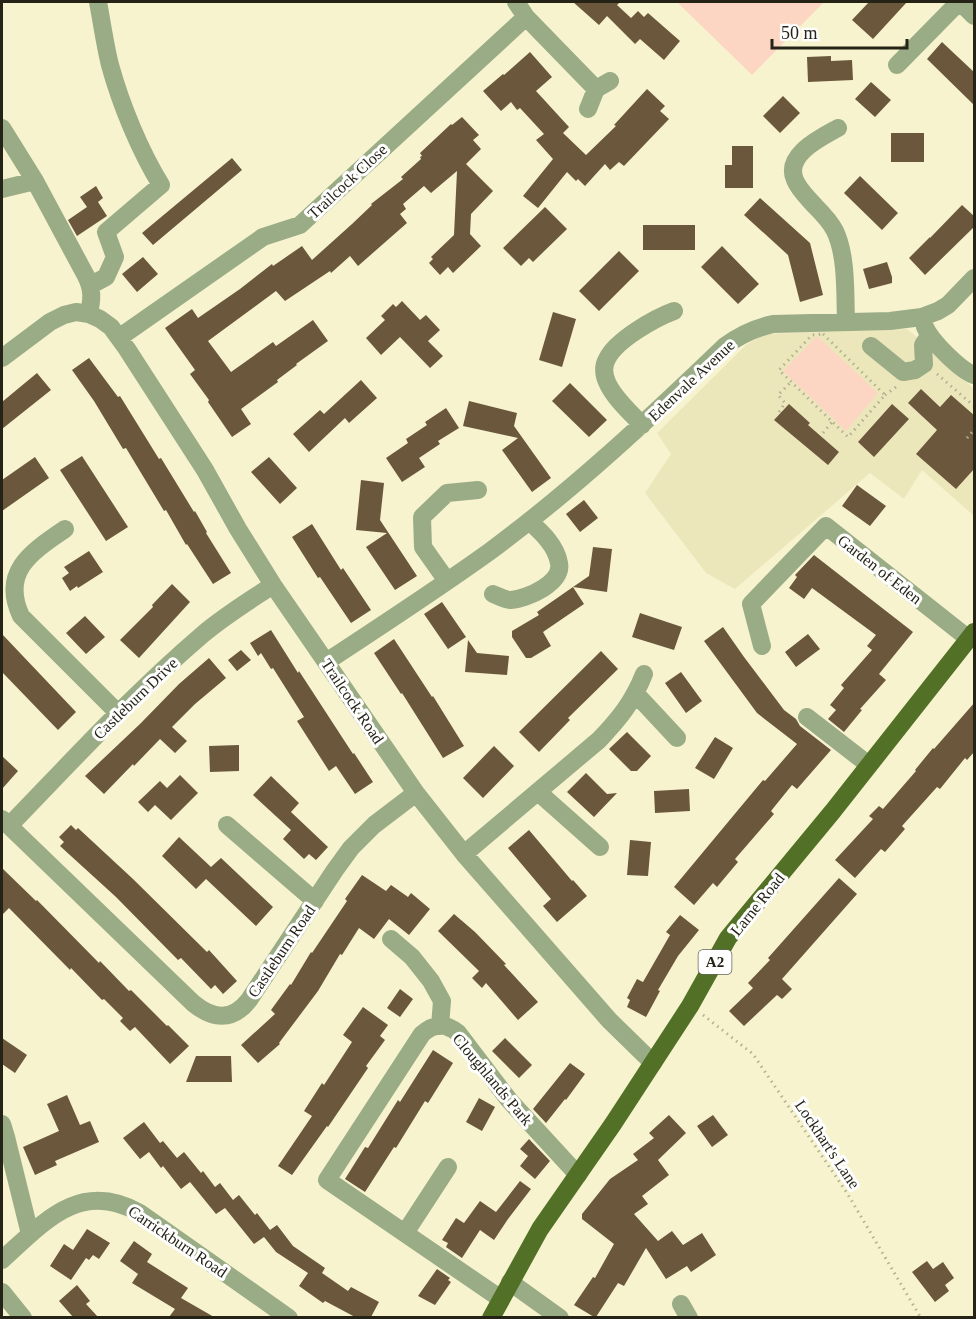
<svg xmlns="http://www.w3.org/2000/svg" width="976" height="1319" font-family="'Times New Roman',serif">
<style>
.built{fill:#ece7bb}
.green{fill:#fcd6c3}
.building{fill:#6b573c}
.lines{fill:none;stroke-linecap:round;stroke-linejoin:round}
.path{stroke:#b4b094;stroke-width:3;stroke-dasharray:1.5 4.5;stroke-linecap:butt}
.minor{stroke:#9aac86;stroke-width:18}
.major{stroke:#537126;stroke-width:18}
.labels{text-anchor:middle;stroke-width:6;stroke-linejoin:round;paint-order:stroke}
.shield{fill:#fefefe;stroke:#66655c;stroke-width:1.5}
.shield-label{font-size:15px;font-weight:bold;fill:#252316}
.street-label{font-size:16px;fill:#252316;stroke:#fefefe}
</style>
<rect width="100%" height="100%" fill="#f7f3cf"/>
<path class="built" d="M907 329 933 350 974 389V516L922 470 904 499 870 473 735 589 706 573 645 493 671 454 657 433 746 345 765 334Z"/>
<path class="green" d="M677 2H824L752 75Z
M817 336 878 393 846 431 783 371Z"/>
<path class="building" d="M573 2H620L617 5 631 18 638 11 644 17 648 13 680 41 664 60 640 39 635 44 607 16 599 25Z
M869 2H907L873 39 852 20Z
M942 42 975 73V106L927 59Z
M530 52 552 77 536 91 569 127 563 133 586 155 616 126 614 125 647 89 665 106 660 111 669 119 624 166 619 162 610 170 605 164 585 186 578 179 576 181 567 172 538 208 523 196 553 159 536 140 544 134 520 108 517 110 511 102 501 111 483 91 503 74 504 75Z
M831 56V61L852 60 853 80 808 82 807 57Z
M871 82 891 100 875 117 855 99Z
M783 96 800 113 780 133 763 116Z
M462 117 479 135 473 140 481 149 466 164 493 191 471 214 470 234 481 246 453 273 448 267 440 275 429 263 433 259 431 257 454 235 457 171 431 193 424 186 403 204 406 209 400 214 407 223 358 266 350 256 331 273 330 271 285 301 276 291 208 341 231 372 273 342 276 346 313 320 328 341 296 364 297 365 277 380 278 382 241 409 251 424 232 437 208 402 209 400 190 374 195 370 165 328 192 309 198 318 240 289 272 264 273 266 302 246 312 260 352 224 372 205 371 204 403 179 401 177 421 159 420 157 422 156 420 153 451 124 452 125Z
M891 133H924V162H891Z
M732 146H753V188H725V165H732Z
M232 158 242 170 153 245 142 233Z
M860 176 898 213 882 230 844 193Z
M96 186 103 198 98 202 107 216 77 236 68 220 87 207 80 197Z
M760 198 810 243 823 295 800 302 788 255 744 215Z
M962 205 975 217V226L925 275 909 258 930 237V238Z
M545 207 567 229 533 262 529 258 521 266 503 248Z
M643 225H695V250H643Z
M722 246 759 284 738 304 701 267Z
M619 251 639 271 599 311 579 291Z
M143 257 158 274 137 292 122 274Z
M887 262 892 277V283L869 289 863 269Z
M402 301 420 320 426 315 440 330 428 341 443 356 430 368 400 337 381 355 366 338 385 320 381 316 393 304 396 307Z
M553 312 576 319 562 367 539 360Z
M89 358 118 397 120 396 159 459 161 458 194 512 195 511 207 532 206 533 231 573 213 584 187 544 186 545 166 510 164 511 126 448 123 449 94 401 72 370Z
M37 373 51 390 2 429V402Z
M361 380 377 398 349 423 345 418 309 452 293 434 320 410 324 414Z
M570 383 607 420 589 437 552 401Z
M921 389 940 407 951 395 975 416V468L956 489 916 454 937 430 908 403Z
M469 401 517 413 514 426 551 478 532 492 502 450 518 438 463 426Z
M789 404 810 423 808 425 839 452 828 465 774 420Z
M892 404 909 419 874 457 858 442Z
M446 408 459 428 438 441 440 444 419 458 425 467 402 482 386 458 408 443 406 439 427 425 425 422Z
M82 456 128 527 106 541 60 470Z
M35 457 49 478 2 511V480Z
M269 457 297 488 280 504 251 472Z
M361 480 384 483 380 520 417 576 395 590 366 547 387 533 356 530Z
M857 485 886 506 870 526 842 506Z
M584 500 598 518 580 532 566 514Z
M312 524 341 570 343 568 371 610 351 623 320 577 318 578 292 537Z
M593 547 612 549 607 592 573 587 589 576Z
M89 551 103 572 78 588 77 586 70 591 62 578 69 573 64 567Z
M814 555 913 632 879 674 886 680 860 709 862 710 844 732 828 719 836 710 830 705 844 688 841 685 872 650 867 646 876 635 812 588 804 599 789 588 797 577 795 575Z
M172 584 190 602 139 658 120 640 153 607 152 605Z
M573 587 584 604 543 632 551 646 531 658H526L512 637V631L539 615 537 612Z
M442 602 466 637 448 649 424 614Z
M640 613 682 627 674 650 632 637Z
M85 616 105 637 86 654 66 633Z
M723 627 744 657 784 710 796 719 800 726 831 750 797 789 792 785 771 811 774 814 735 859 738 862 717 887 713 883 694 905 674 887 763 780 765 781 797 744 757 713 704 641Z
M271 630 298 673 299 671 353 754 354 753 373 782 355 794 336 766 329 771 297 721 304 717 273 668 271 669 261 653 258 656 250 643Z
M2 634 76 712 58 730 2 672Z
M808 634 820 649 796 667 785 652Z
M394 639 432 697 433 696 464 746 443 758 402 693 401 694 374 653Z
M468 640 477 653 509 656 507 675 465 672Z
M241 650 251 660 237 671 228 660Z
M601 651 618 669 568 718 570 720 539 752 519 732Z
M209 658 226 678 195 704 172 727 187 741 175 753 160 739 134 766 133 764 104 794 85 776 141 723 179 684Z
M681 672 702 701 686 713 665 683Z
M975 702V751L967 760 965 758 940 789 937 787 902 826 905 829 885 852 881 849 855 878 835 860 873 819 869 816 879 806 883 809 916 771 915 770 933 748 934 749Z
M627 732 651 756 637 771H631L609 749Z
M715 737 733 748 714 779 695 768Z
M239 745V771L210 772 209 746Z
M494 746 514 766 483 798 463 778Z
M2 756 18 771 2 789Z
M586 773 607 794 617 793 594 817 567 792Z
M180 775 198 793 171 820 155 805 148 812 138 802 160 781 167 788Z
M271 776 299 803 291 812 328 847 316 860 309 854 304 859 283 839 291 830 253 795Z
M689 789 690 811 655 813 654 791Z
M71 825 76 830 78 828 133 879 207 952 209 950 237 981 223 994 215 985 211 989 181 958 178 960 116 897 60 846 64 842 59 837Z
M529 830 572 881 573 880 587 896 557 922 543 906 551 899 508 848Z
M179 837 211 867 221 858 273 907 256 926 206 879 196 889 162 856Z
M630 840 651 842 648 876 627 875Z
M2 868 36 901 37 900 99 963 100 961 129 991 131 990 167 1026 168 1025 189 1046 170 1064 135 1027 130 1031 120 1021 123 1018 104 999 102 1000 71 968 70 970 9 908 2 915Z
M362 875 386 891 391 885 408 897 411 893 430 909 409 935 389 919 374 939 359 928 342 955 340 954 318 991 279 1043 280 1044 258 1063 241 1045 275 1014 271 1010 290 984 291 985 311 952 312 953 347 901 345 899Z
M839 878 857 894 782 979 792 989 782 999 777 995 744 1026 729 1011 753 988 748 983 770 960 768 958Z
M454 914 475 932 506 964 504 965 538 1002 518 1020 486 983 482 988 472 978 479 971 438 931Z
M680 915 699 930 678 956 658 990 660 991 646 1017 627 1007 630 1000 627 998 637 979 643 982 670 935 666 932Z
M400 989 413 999 400 1017 387 1008Z
M363 1007 388 1025 380 1036 385 1040 366 1066 368 1068 328 1127 327 1126 292 1175 278 1166 312 1116 304 1111 322 1083 324 1085 352 1042 343 1035Z
M2 1038 27 1055 15 1073 2 1064Z
M505 1038 532 1065 519 1078 492 1051Z
M433 1050 453 1063 428 1103 425 1101 396 1148 394 1147 365 1192 345 1179 365 1147 368 1148 398 1100 400 1102Z
M196 1056H231L232 1082H186Z
M570 1063 585 1074 566 1100 565 1099 546 1123 533 1109Z
M67 1095 80 1125 90 1121 99 1142 55 1161 57 1165 35 1175 23 1147 59 1131 47 1104Z
M479 1098 495 1107 482 1131 466 1122Z
M669 1115 686 1133 658 1160 669 1175 642 1196 648 1204 634 1214 658 1241 672 1231 683 1245 702 1233 716 1255 691 1272 687 1266 666 1279 646 1248 624 1286 618 1283 596 1317H594L574 1305 593 1277 595 1278 614 1244 582 1219V1214L610 1179 638 1160 633 1154 654 1138 649 1133Z
M713 1115 728 1135 712 1147 697 1126Z
M144 1122 160 1143 163 1141 177 1158 184 1152 201 1173 203 1171 215 1187 220 1183 233 1200 239 1195 255 1215 257 1213 270 1230 277 1225 293 1246 325 1268 322 1273 348 1291 351 1287 379 1302 371 1317H355L325 1301 323 1303 299 1286 308 1273 276 1252 264 1237 254 1244 225 1208 216 1214 190 1182 181 1189 163 1166 161 1168 149 1152 140 1159 123 1138Z
M529 1139 550 1161 535 1179 520 1166 528 1156 520 1149Z
M520 1181 531 1189 508 1219 494 1240 480 1230 462 1258 446 1247 448 1243 442 1240 456 1218 464 1223 480 1201 496 1212Z
M87 1229 110 1243 99 1259 93 1255 89 1260 86 1258 71 1280 50 1266 64 1244 73 1250Z
M134 1241 152 1254 147 1262 188 1288 181 1298 214 1317H169L175 1309 132 1283 138 1274 120 1261Z
M927 1261 933 1269 943 1262 954 1278 945 1285 949 1291 935 1302 912 1272Z
M437 1269 450 1278 448 1280 451 1282 435 1305 418 1296Z
M77 1285 90 1301 86 1304 98 1317H73L59 1301Z"/>
<g class="lines">
<path class="path" d="M823 334 885 395 848 437 779 370 812 335Z
M937 374 974 406
M885 395 896 387
M779 412 785 403 778 395 791 382
M823 433 832 422
M967 438 974 430
M703 1015 753 1054 847 1193 921 1318"/>
<path class="minor" d="M960 2 974 16
M526 17 596 89 610 81
M897 65 959 2
M588 109 596 89
M2 128 35 181 86 276C93 290 92 299 89 314
M838 128C820 138 784 155 795 180 799 190 808 198 815 206 822 213 830 221 835 231 847 256 845 295 846 322
M2 189 35 181
M91 285 106 277 115 257 106 232 161 185C140 151 121 105 110 65 105 45 102 23 98 2
M925 327C931 341 960 370 974 375
M120 337 263 237 300 225 526 17 516 2
M871 346 903 372 915 370 924 364 923 345 929 336
M2 358 50 322 64 315 76 312 89 314 100 319 111 327 127 349 205 470 238 529 273 585 416 793 464 854 609 1020 653 1063
M642 425C631 413 613 397 607 382 604 375 603 366 607 359 616 340 655 318 674 311
M65 529C33 551 0 571 21 616L118 713
M447 581 423 547 422 517 447 493 478 490
M493 594C498 596 505 600 511 600 527 599 563 583 559 563 556 545 541 532 529 521
M762 646 751 604 826 526 969 639
M326 662C381 626 436 590 489 552 573 490 650 418 725 346 740 335 755 328 773 324L890 321 922 317 938 311 948 305 974 278
M636 694 677 738
M807 717 869 765
M538 792 600 847
M2 819 193 1003C212 1019 232 1022 249 1000L335 870 351 848 374 825 416 793
M227 825 315 901
M9 826C72 761 133 694 202 635 224 616 249 601 273 585
M464 854 599 740C619 719 633 702 644 674
M391 939 412 957 431 981 442 1001 440 1026
M2 1124 6 1137 30 1234
M405 1233 448 1167
M2 1260C44 1222 80 1179 140 1213L289 1318
M510 1282 560 1318
M2 1292 23 1318
M501 1299 327 1180 422 1034C435 1023 445 1023 458 1033L509 1100 578 1175
M681 1304 689 1318"/>
<path class="major" d="M491 1318 540 1229 613 1124 690 1006 728 938 833 811 974 632"/>
</g>
<g class="labels">
<rect class="shield" x="698.5" y="950" width="33" height="24" rx="4.5"/>
<g class="shield-label">
<text x="715" y="967">A2</text>
</g>
<g class="street-label">
<text transform="translate(347 181) rotate(-43)" y="6">Trailcock Close</text>
<text transform="translate(691 380) rotate(-43)" y="6">Edenvale Avenue</text>
<text transform="translate(880 569) rotate(38)" y="6">Garden of Eden</text>
<text transform="translate(135 698) rotate(-44)" y="6">Castleburn Drive</text>
<text transform="translate(353 701) rotate(56)" y="6">Trailcock Road</text>
<text transform="translate(757 904) rotate(-51)" y="6">Larne Road</text>
<text transform="translate(281 951) rotate(-56)" y="6">Castleburn Road</text>
<text transform="translate(493 1079) rotate(50)" y="6">Cloughlands Park</text>
<text transform="translate(828 1144) rotate(56)" y="6">Lockhart's Lane</text>
<text transform="translate(178 1241) rotate(34)" y="6">Carrickburn Road</text>
</g>
</g>
<rect width="976" height="1319" fill="none" stroke="#252316" stroke-width="6"/>
<path d="M772 39v9h135v-9" fill="none" stroke="#252316" stroke-width="3"/>
<text x="781" y="39" font-size="18" fill="#252316" stroke="#fefefe" stroke-width="4.5" paint-order="stroke">50 m</text>
</svg>
